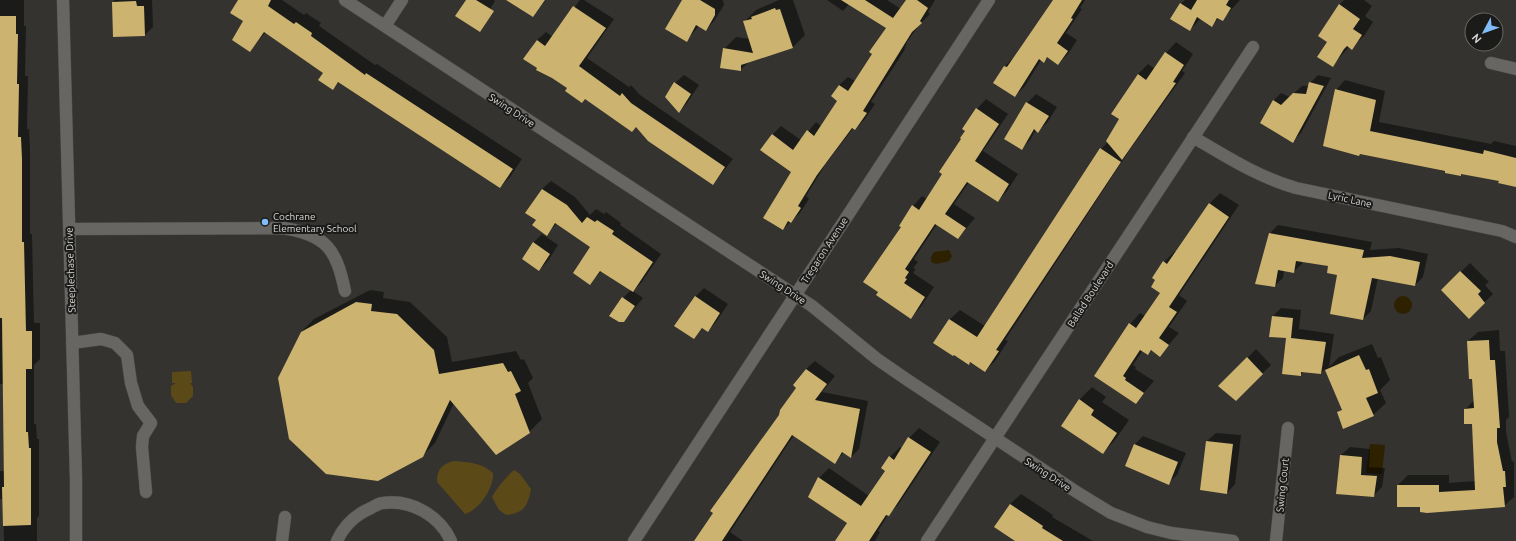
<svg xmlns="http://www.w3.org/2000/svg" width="1516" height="541" font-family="Ubuntu,sans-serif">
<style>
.green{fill:#5b4a18}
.water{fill:#2d2100}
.shadow{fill:#0007}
.building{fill:#ccb36f}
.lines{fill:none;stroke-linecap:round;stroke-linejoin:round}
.minor-casing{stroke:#504f4d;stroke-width:13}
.minor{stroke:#676662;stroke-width:12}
.poi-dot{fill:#81bdfa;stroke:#1b1b1a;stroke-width:1.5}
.labels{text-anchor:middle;stroke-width:4;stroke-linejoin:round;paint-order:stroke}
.street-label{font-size:10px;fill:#d7d6d4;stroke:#1b1b1a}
.poi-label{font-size:10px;fill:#d7d6d4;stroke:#1b1b1a;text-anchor:start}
</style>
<rect width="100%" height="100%" fill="#343330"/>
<path class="green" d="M191 371 192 383H190L193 387V396L186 403H176L171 395V386L176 383H172V372Z
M454 461C469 462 482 463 493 473 494 488 479 510 465 514L437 482C437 469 442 464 454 461Z
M514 470 520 474 531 489C528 506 524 513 506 515L499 510 492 497C495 490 508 475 514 470Z"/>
<path class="water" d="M949 250 952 256 949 261 936 264 931 262V257L934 252Z
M1394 305a9 9 0 1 1 18 0a9 9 0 1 1-18 0Z
M1370 444 1385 445 1382 474 1366 473Z"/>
<path class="shadow" d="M0 0H24V26H26L25 76H28L27 129H29L30 150V234H32L34 323H40V359L34 365V424H36L37 439H39V516L37 518V541H4L3 499H0V471H5L3 384H0Z
M115 0H152L153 27 145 35 113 2Z
M239 0H282L304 15 306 13 321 23 319 26 375 65 377 64 522 159 510 177 500 187 340 81 332 89 324 73 266 32 249 50Z
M467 0H494L495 1 484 19Z
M524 0H546L533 16Z
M580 0H584L614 19 587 58 629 87 631 85 640 95 733 159 713 184 637 126 568 88 525 58 537 40 546 32 553 37Z
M683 0H723L724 5 714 21 706 30 699 26 686 41Z
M779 0H793L805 35 793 47 749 62 740 70 724 49 736 37 750 39 744 22 756 10Z
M827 0H887L901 9 907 0H935L928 12 930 14 919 25 907 42 904 51 871 102 875 104 864 120 855 129 854 127 825 165 806 196 809 199 800 213 783 229 793 172 772 135 781 126 801 140 816 122 821 126 838 101 839 85 848 77 855 81 874 53 887 28 849 4 843 11Z
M1054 0H1085L1080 8 1082 9 1066 33 1077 40 1068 54 1058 64 1048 57 1043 61 1041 60 1025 86 1015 96 995 82 1005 66 1015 56Z
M1185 0H1240L1223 19 1219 18 1212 25 1201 18 1190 30 1181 4Z
M1344 0H1364L1372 6 1365 16 1373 22 1364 36 1351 48 1349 47 1332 66 1328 42 1339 5Z
M1176 42 1193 54 1182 71 1185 73 1129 151 1005 340 1008 341 995 361 985 371 935 343 950 319 960 310 985 326 1101 149 1108 142 1120 119 1138 74 1148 64 1155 69 1166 53Z
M684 75 699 85 687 103 679 112 675 83Z
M1318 75 1331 78 1301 133 1293 141 1273 101 1281 93 1290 97 1302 86H1309L1310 83Z
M1345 80 1385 91 1379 122 1491 144 1494 141 1516 146V186L1500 180 1462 173 1461 175 1361 153 1336 90Z
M1036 94 1057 107 1047 123 1038 131 1036 130 1030 140 1021 149 1005 139 1027 103Z
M986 99 1008 114 983 151 1018 174 1007 191 998 201 969 182 954 204 975 218 958 238 937 224 914 259 918 262 913 268 916 269 913 273 934 287 920 308 911 317 877 295 902 227 913 206 922 196 927 199 944 173 977 109Z
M551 181 575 197 590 215 596 209 604 214 606 212 621 223 620 225 661 254 641 283 633 291 643 298 624 321 623 298 631 290 602 271 590 283 592 247 557 223 546 234 537 220 542 189Z
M1220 193 1239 205 1179 295 1187 301 1169 327 1179 333 1160 355 1152 350 1148 354 1143 350 1133 365 1136 367 1135 369 1154 381 1136 402 1095 375 1130 324 1140 313 1145 316 1161 293 1156 280 1153 278 1164 262 1175 251 1176 252 1209 204Z
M1278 225 1372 242 1370 250 1399 248 1428 254 1423 277 1415 285 1378 278 1371 311 1363 319 1338 275 1329 266 1302 261V264L1293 272 1284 270 1283 278 1274 286 1270 233Z
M542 234 558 245 548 261 539 270 523 259 534 242Z
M1470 263 1489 282 1485 285 1493 294 1469 317 1442 290Z
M704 288 728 304 716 322 708 331 703 328 694 338 676 326 696 296Z
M370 290 384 292 383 298 410 302 447 337 452 362 516 351 521 360 524 359 533 378 528 383 542 419 529 432 454 403 435 443 422 456 301 332 314 319Z
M1281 308 1301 310 1299 329 1334 334 1329 367 1339 357 1372 344 1378 358 1381 357 1390 380 1380 390 1386 403 1373 415 1338 413 1342 409 1325 369 1321 373 1304 371 1300 375 1288 337 1273 316Z
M1499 330 1500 351H1505L1509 417 1506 420V432L1512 462 1514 461V497L1504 506H1421L1398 485 1408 475H1449V483L1475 481 1473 423 1465 410 1474 400 1468 341 1478 332Z
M1256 349 1271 365 1236 400 1220 386Z
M815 361 835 376 822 392 868 401 859 449 851 457 844 452 835 462 794 435 730 532 743 541H695L780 415 798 388 806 369Z
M1092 387 1106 397 1102 402 1129 420 1115 440 1103 453 1079 400Z
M919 428 940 442 898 505 888 515 878 531 880 532 875 541H836L848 523 819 478 829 468 869 496 886 471 890 457 900 447 902 449 909 438Z
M1216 433 1241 435 1235 484 1227 493 1207 441Z
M1143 436 1186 453 1177 475 1168 483 1126 466 1135 444Z
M1350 447 1370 449 1369 467 1385 468 1382 487 1373 496 1341 455Z
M1021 494 1053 515 1052 517 1093 541H1017L1010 504Z"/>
<path class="building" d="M238 0H271L268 6 294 24 296 22 312 33 311 36 365 75 366 73 513 169 500 188 338 82 333 90 318 80 323 73 264 32 250 52 232 40 243 21 230 13Z
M466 0H476L494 11 480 32 455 16Z
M506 0H545L533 17Z
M682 0H700L715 9V15L706 31 696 25 687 42 665 29Z
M841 0H865L893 18 906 0H917L928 8 920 21 922 23 912 32 863 111 867 113 855 130 852 128 817 175 798 206 801 208 791 223 788 221 783 230 763 218 791 172 760 150 772 134 793 150 807 130 814 136 837 101 831 96 839 85 848 91 872 54 869 52 886 28Z
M1053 0H1082L1071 18 1073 19 1057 43 1068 51 1058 65 1047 57 1044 63 1039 59 1015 97 993 83 1004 66 1007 67Z
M1197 0H1229L1226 5 1231 8 1223 21 1217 18 1212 27 1197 17 1190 31 1170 19 1180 3 1191 10Z
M136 1 137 6H144L145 36 113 37 112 2Z
M1339 4 1360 19 1353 29 1362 35 1352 50 1347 46 1344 49 1333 67 1317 57 1327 42 1318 36Z
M573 6 606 28 579 66 620 96 622 93 631 103 725 167 713 185 648 141 636 127 632 132 585 99 582 103 565 91 567 88 552 78 536 70 537 68 523 59 537 40 545 46Z
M775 8 776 10 780 9 793 48 741 65V71L720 68 723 48 753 53 743 21 752 19 751 17Z
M0 16H16V34H18L17 84H19L18 137H21L22 159V242H24L26 331H32V369H26V432H28L29 448H31V525L3 526 2 487H4L2 318H0Z
M1165 52 1184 65 1173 82 1176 83 1122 160 1106 141 1119 119 1111 114 1138 74 1146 80Z
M674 82 691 94 679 113 665 97Z
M1309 82 1324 86 1293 143 1260 123 1273 100 1281 105 1293 93 1306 94Z
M1335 89 1376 100 1370 131 1483 154 1484 150 1516 158V187L1498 183 1499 181 1461 174V176L1445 173V171L1360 154 1359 156 1323 146Z
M1026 102 1049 116 1038 133 1034 129 1022 150 1004 139Z
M976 108 999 124 975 161 1009 184 998 202 967 182 945 214 966 228 958 239 935 224 905 269 909 272 905 278 907 279 904 283 925 297 911 319 876 295 878 292 863 282 901 227 899 226 912 205 919 210 942 174 939 172 961 139 960 138 965 131 962 129Z
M1100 148 1121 162 996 350 999 351 985 372 970 362 969 365 954 355 953 356 933 343 949 319 977 337Z
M542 189 567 205 582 223 587 217 595 222 597 220 614 231 612 234 653 262 633 292 600 271 590 285 573 273 590 247 555 223 547 236 532 225 536 220 525 213Z
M1209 203 1229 217 1169 307 1177 312 1159 338 1169 345 1160 357 1151 350 1148 355 1140 350 1123 376 1126 378 1125 380 1144 393 1136 404 1094 376 1129 323 1136 328 1160 293 1151 287 1155 280 1152 278 1163 261 1167 264Z
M1269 233 1364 250 1362 258 1390 256 1420 262 1415 286 1372 278 1363 320 1330 314 1337 275 1327 273 1328 266 1296 261 1294 273 1278 270 1275 287 1255 284Z
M533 242 550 254 539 271 522 259Z
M1460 271 1481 291 1478 294 1485 303 1469 319 1441 290Z
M695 296 720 313 708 332 702 328 694 339 674 326Z
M622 297 635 306 624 322H619L609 316Z
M356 302 372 304 371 311 397 314 434 350 439 374 503 363 508 372 511 371 521 391 515 394 530 433 496 455 450 400 423 457 378 481 326 474 289 439 278 378 301 332Z
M1272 316 1293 318 1291 338 1326 342 1321 374 1301 372V376L1282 374 1286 338 1269 337Z
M1489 340 1490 360H1495L1500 428H1497V442L1503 471H1505L1506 487H1503L1505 507 1427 513 1420 512V507H1397V485H1439V492L1475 490 1472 424H1464V409L1474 408 1472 379H1469L1467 341Z
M1359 355 1366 370 1369 369 1378 393 1366 398 1374 416 1343 429 1337 412 1342 410 1325 370Z
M1247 357 1263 374 1236 401 1218 386Z
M806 369 827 384 815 400 860 409 851 458 842 452 835 464 792 435 722 541H694L713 513 710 511 779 415 780 410 796 388 793 385Z
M1079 399 1094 410 1091 415 1117 433 1103 454 1061 426Z
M908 437 931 452 889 516 886 515 869 541H835L847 523 808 497 818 477 861 506 885 471 881 468 889 456 894 460Z
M1206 441 1233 444 1227 494 1200 490Z
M1134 444 1178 462 1169 485 1125 466Z
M1340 455 1362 457 1361 475 1377 476 1374 497 1336 494Z
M1010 504 1043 526 1042 528 1063 541H1015L994 527Z"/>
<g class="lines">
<g class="minor-casing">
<path id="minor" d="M63 0 76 480V541
M345 0 812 306 877 359 906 379 1075 491 1111 513 1147 527 1171 533 1233 541
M385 26 402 0
M1491 63 1516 69
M1193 137C1227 157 1258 177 1296 188L1502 231 1516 237
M69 229 283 228C327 235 336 249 345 291
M72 343 101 339 115 343 127 355 131 383 138 406 151 423 143 436 142 447 146 492
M282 541 285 517
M337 541C344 525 355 515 371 508 375 506 379 503 383 503 411 499 440 516 451 541
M634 541 989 0
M927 541 1253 47
M1276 541 1288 428"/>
</g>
<use href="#minor" class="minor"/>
</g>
<circle class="poi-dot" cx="265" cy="222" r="4"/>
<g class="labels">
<g class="street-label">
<text transform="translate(512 110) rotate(33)" y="4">Swing Drive</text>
<text transform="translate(1350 199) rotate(12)" y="4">Lyric Lane</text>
<text transform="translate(824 250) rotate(-57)" y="4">Tregaron Avenue</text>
<text transform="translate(70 270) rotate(-92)" y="4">Steeplechase Drive</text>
<text transform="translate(783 287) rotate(33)" y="4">Swing Drive</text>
<text transform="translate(1090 294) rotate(-57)" y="4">Ballad Boulevard</text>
<text transform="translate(1048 474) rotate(33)" y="4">Swing Drive</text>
<text transform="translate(1282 485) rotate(-84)" y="4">Swing Court</text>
</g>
<g class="poi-label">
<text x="273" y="220">Cochrane<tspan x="273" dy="12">Elementary School</tspan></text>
</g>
</g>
<g transform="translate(1484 32) rotate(229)"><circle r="19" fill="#1b1b1a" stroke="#666664"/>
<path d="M0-3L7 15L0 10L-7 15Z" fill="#81bdfa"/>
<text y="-6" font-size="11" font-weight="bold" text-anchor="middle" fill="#d7d6d4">N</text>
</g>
</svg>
